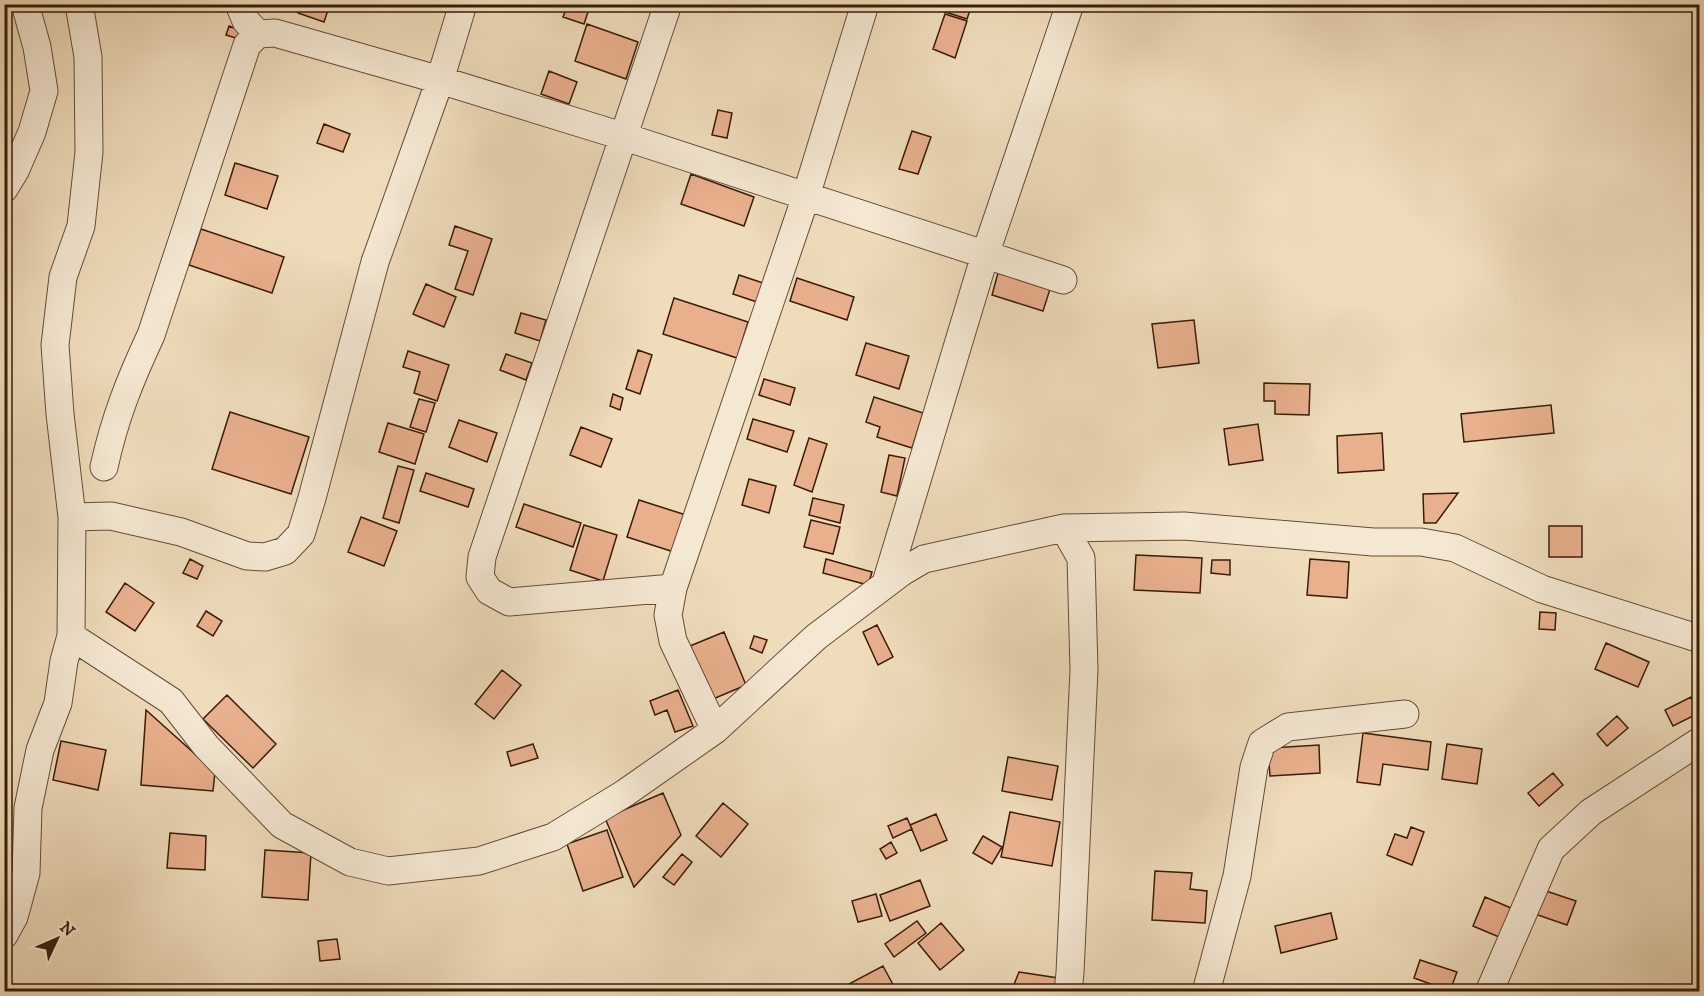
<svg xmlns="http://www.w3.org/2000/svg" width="1704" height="996" font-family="'IM FELL DW Pica',serif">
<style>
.building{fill:#e9b08e;stroke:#391c09;stroke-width:1.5}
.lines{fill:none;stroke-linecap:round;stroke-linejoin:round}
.minor-casing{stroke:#664c36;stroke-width:29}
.minor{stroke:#f5e8d3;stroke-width:27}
</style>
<rect width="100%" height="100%" fill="#efdcbb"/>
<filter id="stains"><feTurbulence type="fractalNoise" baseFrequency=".00333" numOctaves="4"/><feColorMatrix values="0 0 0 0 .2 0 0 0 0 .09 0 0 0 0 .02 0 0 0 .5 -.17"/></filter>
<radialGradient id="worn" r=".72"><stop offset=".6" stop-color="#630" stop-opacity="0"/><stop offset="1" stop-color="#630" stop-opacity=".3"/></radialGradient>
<path class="building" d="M300 4H330L324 22 298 13Z
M568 4H576L589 9 584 24 563 17Z
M934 4H972L967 19 933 8Z
M945 14 967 21 955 58 933 49Z
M587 24 638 42 626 79 575 61Z
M229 26 245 32 242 40 226 35Z
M549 71 577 82 569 104 541 94Z
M718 110 732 113 727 138 712 135Z
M324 124 350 134 343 152 317 143Z
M912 131 931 137 918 174 899 169Z
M235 163 278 176 267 209 225 195Z
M691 174 754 197 744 226 681 204Z
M455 226 492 239 473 295 455 289 468 251 449 245Z
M201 229 284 257 272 293 189 265Z
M998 273 1050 289 1043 311 992 295Z
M739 275 763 283 757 302 733 294Z
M797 278 854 297 847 320 790 301Z
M426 284 456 297 444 327 413 314Z
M674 298 748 322 737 358 663 334Z
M521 313 546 320 540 341 515 333Z
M1194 320 1199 363 1158 368 1152 324Z
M866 343 909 356 899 389 856 375Z
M638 350 652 355 640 394 626 389Z
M408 351 449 365 437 401 414 393 420 372 403 367Z
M506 354 532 363 526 380 500 370Z
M764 379 795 388 790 405 759 395Z
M1264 383 1310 384 1309 415 1275 414V401H1264Z
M613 394 623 398 620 410 610 406Z
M874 397 923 413 912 448 877 437 880 427 866 422Z
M419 399 435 403 426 432 410 427Z
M1551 405 1554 433 1464 442 1461 414Z
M230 412 309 437 291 494 212 469Z
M753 419 794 431 787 452 747 439Z
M459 420 497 433 487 462 449 447Z
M388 423 424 434 415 464 379 452Z
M1258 424 1263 460 1229 465 1224 429Z
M581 427 612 439 601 467 570 455Z
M1382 433 1384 470 1338 473 1337 436Z
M809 438 827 444 812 492 794 485Z
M889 455 905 458 897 496 881 492Z
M398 466 414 470 399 523 383 518Z
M426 473 474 489 468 507 420 491Z
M749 479 776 486 769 513 742 505Z
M1458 493 1436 523H1424L1423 494Z
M813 498 844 505 840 523 809 515Z
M639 500 686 515 674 552 627 537Z
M524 504 581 523 573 547 516 527Z
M361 517 397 531 384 566 348 552Z
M811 520 840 527 833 554 804 547Z
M584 525 617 535 603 581 570 570Z
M1549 526H1582V557H1549Z
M1136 555 1202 558 1200 593 1134 590Z
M190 559 203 566 197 579 183 573Z
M826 559 872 572 868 585 823 573Z
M1310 559 1349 562 1347 598 1307 595Z
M1212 560H1230V575L1211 573Z
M125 583 154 603 135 631 106 612Z
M206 611 222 621 213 636 197 626Z
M1540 612 1556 613 1555 630 1539 629Z
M877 625 893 657 878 665 863 632Z
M724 632 746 685 713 699 690 646Z
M754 636 767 640 762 653 750 648Z
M1606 643 1649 662 1638 687 1595 669Z
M502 670 521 685 494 719 475 704Z
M678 690 693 726 675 732 667 710 655 715 650 701Z
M227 695 276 744 253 768 203 719Z
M1691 697 1699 713 1673 726 1665 710Z
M146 710 215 772 213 791 141 785Z
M1617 716 1628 728 1607 746 1597 734Z
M1363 733 1431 742 1428 770 1383 764 1380 785 1357 782Z
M61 741 106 750 98 790 53 780Z
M533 744 538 758 511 766 507 752Z
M1447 744 1482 749 1477 784 1442 779Z
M1319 745 1320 773 1270 776 1268 748Z
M1008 757 1058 766 1052 800 1002 791Z
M1553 773 1563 785 1539 806 1528 793Z
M663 793 681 835 634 887 605 818Z
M723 803 748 824 721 857 696 836Z
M1010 812 1060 822 1052 866 1001 857Z
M936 814 947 840 921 851 910 825Z
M907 818 912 829 893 838 888 826Z
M1411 827 1424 832 1412 865 1387 855 1395 834 1407 838Z
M607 830 623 877 583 891 567 844Z
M170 833 206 836 205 870 167 868Z
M983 836 1002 847 992 864 973 853Z
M891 842 897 853 886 859 880 849Z
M265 850 311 853 308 900 262 897Z
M682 854 692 862 674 885 663 877Z
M1155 871 1192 873 1190 889 1207 891 1205 923 1152 920Z
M920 880 930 906 890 921 880 895Z
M1540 889 1576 901 1567 925 1532 913Z
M876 894 882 916 858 922 852 901Z
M1485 897 1511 908 1499 937 1473 926Z
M1331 913 1337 939 1281 953 1275 926Z
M917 921 926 933 894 957 885 944Z
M941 923 964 950 940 970 918 943Z
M337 939 340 959 320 961 318 941Z
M1420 960 1457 972 1450 991 1414 978Z
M883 966 897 992H851L847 985Z
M1019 972 1058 978 1056 992H1011Z"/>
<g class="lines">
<g class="minor-casing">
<path id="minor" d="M239 4 246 21 258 34
M668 4 482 557 480 577 489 591 509 602 673 588
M4 189 15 171 32 132 44 91 37 47 25 4
M104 467C115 417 130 380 151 335L247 45 258 34 275 33 440 80 622 136 1063 280
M72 517 111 516 181 532 247 556 265 557 285 551 301 534 312 498 375 262 440 80 463 4
M1064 528 1081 558 1084 670 1070 973 1068 992
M886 583 985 255 1070 4
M71 636 171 701 206 746 282 825 350 862 388 871 479 861 553 837 625 793 715 730 816 637 902 572 924 559 1064 528 1184 526 1373 542H1421L1455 548 1542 589 1700 639
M715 730 673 641 668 615 673 588 806 196 865 4
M4 935 14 917 26 873 28 808 40 750 58 703 64 661 71 636 72 517 60 414 55 345 63 277 81 226 89 152 88 57 79 4
M1206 992 1237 876 1254 767 1262 743 1288 727 1405 714
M1489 992 1551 849 1591 812 1700 741"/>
</g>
<use href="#minor" class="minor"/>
</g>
<rect width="1704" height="996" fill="none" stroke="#efdcbb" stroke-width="24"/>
<rect x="6" y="6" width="1692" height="984" fill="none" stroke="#391c09" stroke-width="3"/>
<rect x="12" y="12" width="1680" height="972" fill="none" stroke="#391c09" stroke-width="1.5"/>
<g transform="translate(57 939) rotate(46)" stroke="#f5e8d3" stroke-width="4.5" paint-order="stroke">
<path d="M0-4.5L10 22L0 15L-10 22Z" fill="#391c09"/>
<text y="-9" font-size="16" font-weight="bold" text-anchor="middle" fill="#391c09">N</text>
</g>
<rect width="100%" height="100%" filter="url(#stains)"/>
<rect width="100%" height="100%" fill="url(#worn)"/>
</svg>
